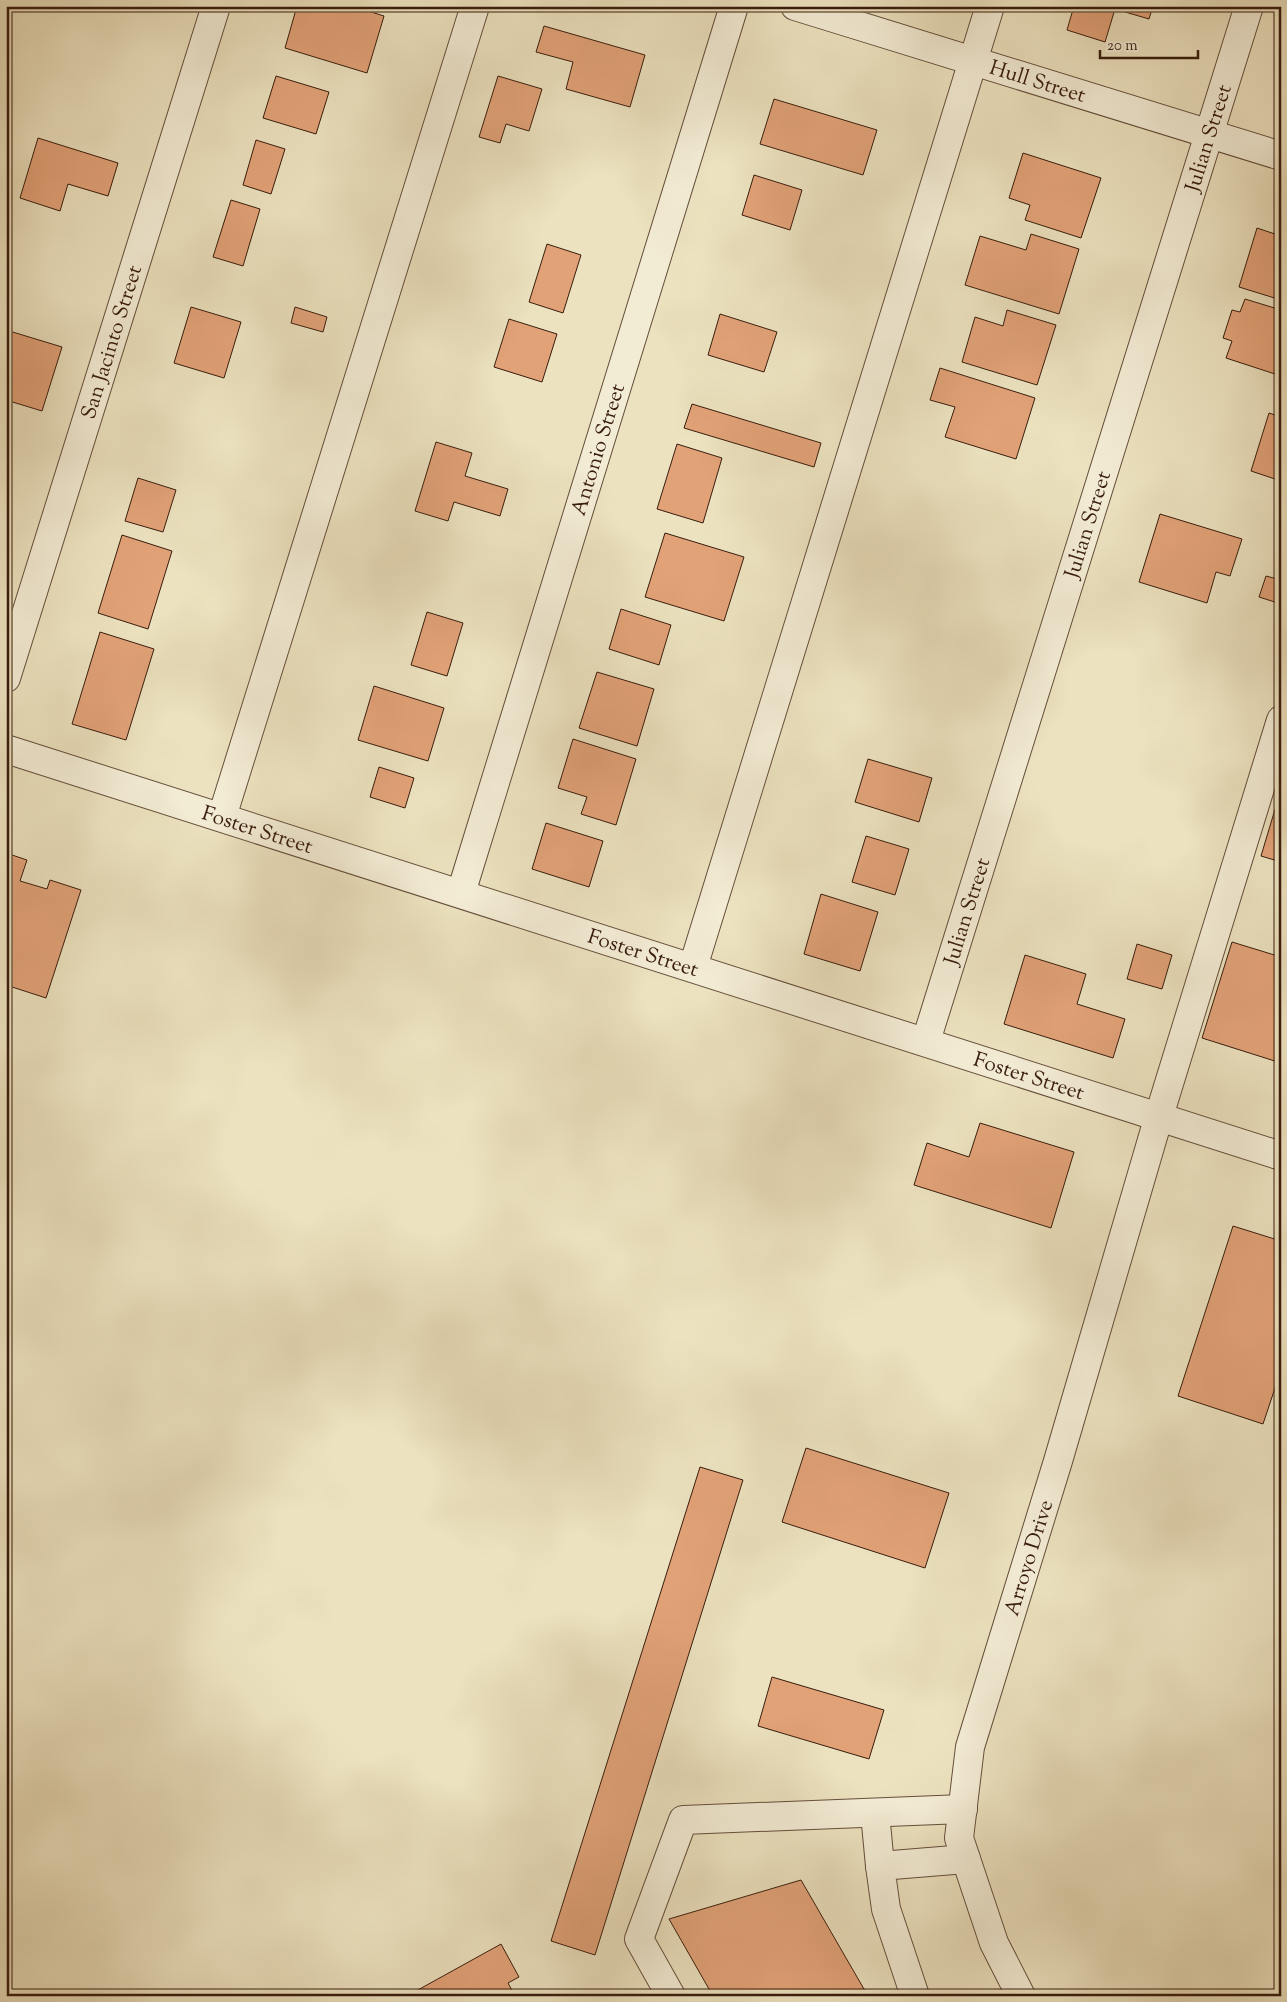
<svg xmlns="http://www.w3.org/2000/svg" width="1287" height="2002" font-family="'Sorts Mill Goudy',serif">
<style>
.building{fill:#e2a278;stroke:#381c0d}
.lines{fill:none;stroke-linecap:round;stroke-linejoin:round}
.minor-casing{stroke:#654e3a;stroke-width:30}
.minor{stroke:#f3ecd5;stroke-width:28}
.labels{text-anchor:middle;stroke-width:5;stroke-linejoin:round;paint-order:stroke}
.street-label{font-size:21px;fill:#381c0d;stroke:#f3ecd5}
</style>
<rect width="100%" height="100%" fill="#ece2bf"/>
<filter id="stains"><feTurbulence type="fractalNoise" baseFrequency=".004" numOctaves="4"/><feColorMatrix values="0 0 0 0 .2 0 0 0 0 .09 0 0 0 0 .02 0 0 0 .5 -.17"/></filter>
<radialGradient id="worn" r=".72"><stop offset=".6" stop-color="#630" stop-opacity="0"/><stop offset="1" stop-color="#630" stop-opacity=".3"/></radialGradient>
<path class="building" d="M297 6H352L384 16 367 73 285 48Z
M1074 6H1153L1149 19 1115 9 1105 42 1067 30Z
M544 26 645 55 630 107 566 89 573 62 536 52Z
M276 76 329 92 316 134 263 118Z
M498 76 542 89 529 131 506 124 500 143 479 137Z
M774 99 877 130 863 175 760 144Z
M38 138 118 163 108 196 68 184 60 211 20 198Z
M256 140 285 149 271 194 243 185Z
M1023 153 1101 178 1081 238 1025 220 1030 205 1009 198Z
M754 175 802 190 790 230 742 215Z
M231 200 260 209 243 266 213 257Z
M1257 228 1281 236V300L1239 287Z
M1031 234 1079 249 1059 314 965 285 980 236 1026 250Z
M547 244 581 255 563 313 529 302Z
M1245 299 1281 310V376L1226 358 1232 341 1223 338 1232 310 1240 312Z
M191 307 241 322 224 378 174 363Z
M295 307 327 317 323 332 291 323Z
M1007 310 1056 325 1037 385 962 362 975 317 1003 326Z
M720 314 777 332 764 372 708 355Z
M509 319 557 334 542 382 494 367Z
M6 330 62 347 42 411 6 400Z
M940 368 1035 398 1016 459 945 437 955 407 930 400Z
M692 404 821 443 814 467 684 428Z
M1269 413 1281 417V481L1251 471Z
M436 442 472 453 465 476 508 489 500 516 454 502 448 521 415 511Z
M677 444 722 458 703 523 657 509Z
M138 478 176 490 163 532 125 521Z
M1160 514 1242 539 1230 576 1216 572 1207 603 1139 582Z
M665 533 744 557 724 621 645 597Z
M122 535 172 551 148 629 98 613Z
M1266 576 1281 580V604L1259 597Z
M621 609 671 625 659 665 609 649Z
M427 612 463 623 447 676 411 665Z
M100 632 154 649 126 740 72 724Z
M597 672 654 689 637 746 579 728Z
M374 686 444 708 428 761 358 740Z
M573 739 636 759 616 825 581 814 587 797 558 788Z
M868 759 932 778 919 822 855 802Z
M379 767 414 778 405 808 370 797Z
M1276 806 1281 807V862L1261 856Z
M546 823 603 841 589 887 532 869Z
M866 836 909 849 895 895 852 882Z
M6 853 27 860 20 881 47 889 50 880 81 890 46 998 6 985Z
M821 894 878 912 860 971 804 954Z
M1232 942 1281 957V1063L1202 1038Z
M1137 944 1172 955 1162 989 1127 979Z
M1025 955 1086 974 1077 1004 1125 1019 1113 1058 1004 1024Z
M980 1123 1074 1152 1051 1228 914 1185 927 1143 969 1157Z
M1233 1226 1281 1241V1370L1263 1424 1178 1396Z
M806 1448 949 1493 925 1568 782 1522Z
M700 1467 743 1480 595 1955 551 1941Z
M772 1677 884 1710 869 1759 758 1726Z
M801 1880 868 1996H713L669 1919Z
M501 1944 519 1977 508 1983 515 1996H407Z"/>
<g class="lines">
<g class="minor-casing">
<g id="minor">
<path id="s1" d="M795 6 1281 156"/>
<path id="s2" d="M6 678 216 6"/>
<path id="s3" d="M6 749 1281 1156"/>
<path d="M222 817 475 6"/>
<path id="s4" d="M461 893 734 6"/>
<path d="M693 967 990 6"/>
<path id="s5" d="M926 1041 1249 6"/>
<path d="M875 1813 880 1866"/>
<path d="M671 1996 639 1939 683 1820 963 1809"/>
<path d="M915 1996 886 1909 880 1866 966 1859"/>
<path id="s6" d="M1021 1996 994 1943 959 1838 970 1747 1058 1461 1159 1116 1281 720"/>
</g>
</g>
<use href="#minor" class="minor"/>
</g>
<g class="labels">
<g class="street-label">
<text dy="7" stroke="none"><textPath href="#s1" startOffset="254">Hull Street</textPath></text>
<text dy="7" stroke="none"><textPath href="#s5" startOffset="946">Julian Street</textPath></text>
<text dy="7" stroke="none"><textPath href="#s2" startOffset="352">San Jacinto Street</textPath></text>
<text dy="7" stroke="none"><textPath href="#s4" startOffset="464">Antonio Street</textPath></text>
<text dy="7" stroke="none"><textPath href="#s5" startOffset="541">Julian Street</textPath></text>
<text dy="7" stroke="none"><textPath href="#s3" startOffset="264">Foster Street</textPath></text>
<text dy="7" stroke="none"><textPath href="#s5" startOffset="136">Julian Street</textPath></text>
<text dy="7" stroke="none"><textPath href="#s3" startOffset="669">Foster Street</textPath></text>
<text dy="7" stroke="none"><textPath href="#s3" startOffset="1074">Foster Street</textPath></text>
<text dy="7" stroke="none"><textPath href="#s6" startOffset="460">Arroyo Drive</textPath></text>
</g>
</g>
<rect width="1287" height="2002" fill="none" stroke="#ece2bf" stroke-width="25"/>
<rect x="8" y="8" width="1272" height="1987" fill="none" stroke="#381c0d" stroke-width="2.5"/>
<rect x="12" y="12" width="1262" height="1977" fill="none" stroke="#381c0d"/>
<path d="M1100 50v8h98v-8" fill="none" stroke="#381c0d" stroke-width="2.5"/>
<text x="1107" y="50" font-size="15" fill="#381c0d" stroke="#f3ecd5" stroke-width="4" paint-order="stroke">20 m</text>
<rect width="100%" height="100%" filter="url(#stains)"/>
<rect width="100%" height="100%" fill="url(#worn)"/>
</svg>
